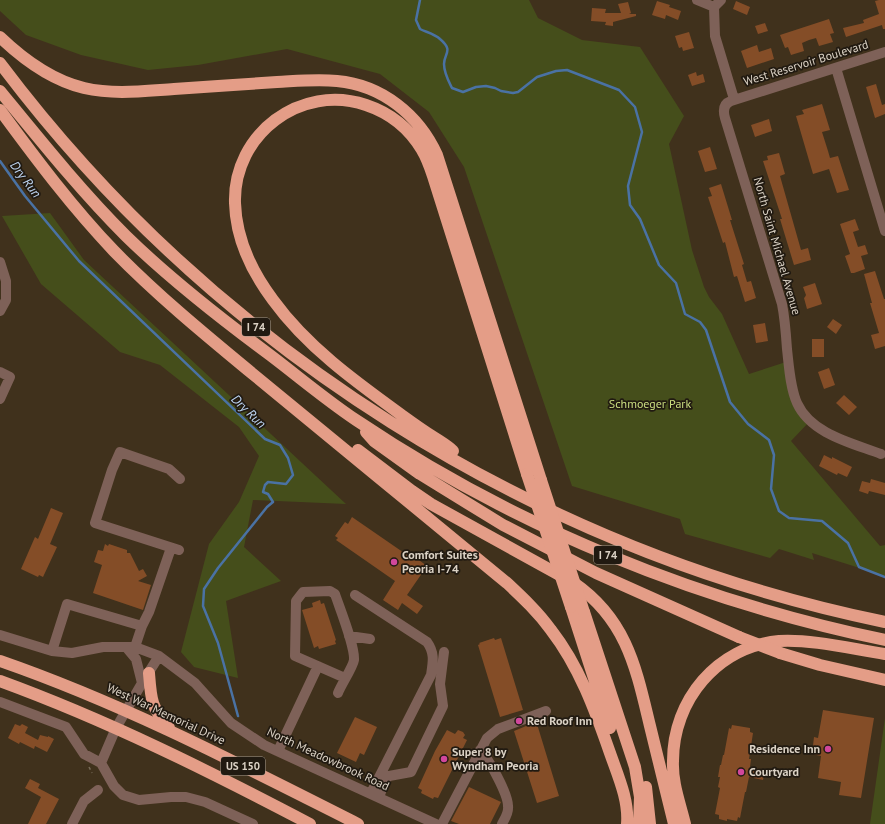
<svg xmlns="http://www.w3.org/2000/svg" width="885" height="824" font-family="'PT Sans',sans-serif">
<style>
.green{fill:#454e1b}
.lines{fill:none;stroke-linecap:round;stroke-linejoin:round}
.stream{stroke:#4a72a4;stroke-width:2.5}
.building{fill:#844d27}
.path{stroke:#776b58;stroke-width:1.5;stroke-dasharray:3 3;stroke-linecap:butt}
.minor{stroke:#7e6158;stroke-width:10}
.highway{stroke:#e49d87;stroke-width:12}
.highway-bridge{stroke:#e49d87;stroke-width:12}
.hotel-dot{fill:#d1479c;stroke:#211a11;stroke-width:1.5}
.labels{text-anchor:middle;stroke-width:3.5;stroke-linejoin:round;paint-order:stroke}
.shield{fill:#211a11;stroke:#a39b8f;stroke-width:1}
.shield-label{font-size:11px;font-weight:bold;fill:#dbd2c5}
.street-label{font-size:12px;fill:#dbd2c5;stroke:#211a11}
.park-label{font-size:12px;fill:#cbde80;stroke:#211a11}
.poi-label{font-size:12px;font-weight:bold;fill:#dbd2c5;stroke:#211a11;text-anchor:start}
.water-label{font-size:13px;font-style:italic;fill:#bdd4f1;stroke:#211a11}
</style>
<rect width="100%" height="100%" fill="#40311c"/>
<path class="green" d="M0 0H529L538 18 582 40 640 47 684 116 669 144 692 250 704 287 709 297 722 314 749 374 789 361 792 382 810 421 791 441 880 546 885 545V576L812 553 814 560 779 549 770 558 685 534 680 519 572 486 464 167 429 112 380 74 287 49 198 65 148 70 81 55 26 35 0 11Z
M50 213 84 260 346 504 253 500 244 547 281 581 226 601 238 678 194 667 181 652 209 544 239 502 259 456 239 427 160 365 120 352 41 284 2 216Z
M885 718V824H870Z"/>
<g class="lines">
<path class="stream" d="M420 0 416 20 420 29C426 32 435 34 440 39 454 51 444 53 444 64 444 73 448 80 452 88L463 92 476 87 486 86 495 88 501 91 513 93 518 92 537 77 556 71 567 70 619 90 635 107 642 132 628 186 630 205 640 219 659 265 676 283 685 314 700 322 706 330 730 402 748 424 769 440 774 455 771 489 779 511 789 518 822 521 848 543 859 567 885 577
M0 161 25 196 79 261 265 439 280 445 288 458 293 475 286 484 268 482 265 485 263 492 268 494 273 502 267 507 218 568 204 589 203 606 218 643 238 716"/>
</g>
<path class="building" d="M879 0H885V29H883L882 25 846 37 843 28 864 23 863 20 879 14 875 1Z
M657 1 670 5 669 7 681 11 678 20 666 15 665 19 652 15Z
M736 1 750 7 747 15 733 9Z
M628 2 631 13 629 14H636V16L613 22V26L605 25 606 22 591 21 592 8 606 9 605 13H621L618 4Z
M829 19 834 33 830 34 833 42 819 46 816 38 809 40 802 43 804 51 791 55 788 47 785 48 780 35Z
M765 23 768 31 758 34 755 26Z
M689 32 694 48 683 51 682 47 679 48 675 36Z
M757 45 759 52 771 48 774 59 747 68 741 51Z
M696 72 697 76 703 74 705 82 692 86 688 75Z
M876 84 882 105 885 104V114L875 118 866 87Z
M822 104 830 130 822 132 828 151 830 158 838 156 849 190 837 193 829 169 813 174 796 116 804 114 802 110Z
M769 119 772 131 755 137 751 125Z
M710 147 717 169 705 172 698 151Z
M779 153 785 174 780 176 801 250 808 248 811 260 794 265 780 219H782L763 161 768 160 767 156Z
M721 184 732 220H730L744 264 742 265 747 282 751 281 756 298 745 302 737 276 734 277 725 242 723 243 708 197 712 196 709 188Z
M855 219 859 230 853 232 858 247 865 245 868 254 861 256 865 269 854 273H851L845 256 850 254 840 224Z
M875 271 884 299H885V346L875 349 871 335 879 333 870 303H872L864 274Z
M815 283 822 304 807 309 804 298 805 297 806 295 803 287Z
M833 319 842 325 836 334 827 327Z
M765 323 768 341 756 343 753 325Z
M812 339H824V357H812Z
M829 368 835 385 824 389 818 372Z
M844 395 857 407 849 415 836 403Z
M824 455 832 459V457L852 467 847 477 838 473 837 475 819 466Z
M871 479 885 483V495L869 491 868 494 859 491 862 481 870 483Z
M51 508 63 513 50 544 57 547 43 577 39 575 38 577 21 569 35 537 38 539Z
M352 517 410 557 412 555 427 566 407 595 423 606 417 614 402 603 398 610 383 600 395 581 336 540 338 538 335 536 345 522 348 524Z
M105 544 108 546 109 544 127 550V553H130L139 571 143 569 147 576 138 581 151 585 143 610 93 593 102 565 94 562 98 550 103 551Z
M320 600 321 604 324 603 336 640 335 641 336 644 319 649 318 646 314 648 302 610 313 607 312 603Z
M494 638 495 640 501 638 523 710 500 717 478 645 480 644 479 643Z
M823 710 874 718 861 798 839 795 841 782 818 778 821 756 812 754 814 737 818 738Z
M355 717 377 727 364 755 360 753 356 762 337 753Z
M15 724 20 726 22 724 28 727 25 733 38 740 40 735 48 737V736L54 739 47 752 35 746 34 749 20 742 19 744 8 738Z
M531 724 532 726 537 724 559 796 537 803 514 731Z
M732 725 750 728V732L753 733 749 759H751L750 767 765 770 763 780 749 777 746 792H745L740 818 738 817 737 821 727 819V821L719 819V815L715 814 720 788 718 787 720 777H718L720 765H721L723 755H724L729 728 731 729Z
M447 730 455 734 458 730 463 732 465 735 463 738 467 740 438 798 434 797 433 799 421 793 422 790 418 788 435 751Z
M30 779 40 784 38 788 59 799 46 824H28L41 797 25 788Z
M469 787 501 802 490 824H459L451 821Z"/>
<g class="lines">
<path class="path" d="M89 767 92 773"/>
<path class="minor" d="M697 0 714 7
M721 0 714 7 715 36 734 99
M836 68 885 231
M0 262 6 281V300L0 311
M0 372 10 377 0 399
M881 454C852 443 811 434 797 403 790 387 789 366 787 349 786 334 785 319 782 304L725 118C723 111 723 104 731 101L885 52
M179 550 95 523 112 470 120 452 169 469 180 479
M355 595 427 642C435 653 433 662 431 675L371 793
M0 635 52 651 72 653 103 647H135L159 656 195 683 231 723 264 745 436 824
M349 636 370 639
M126 647 136 659 142 683
M135 647 142 626 149 612 171 548
M52 651 67 604 142 626
M338 693C341 685 353 667 354 660 355 646 340 609 335 594L330 591 303 592 296 601 295 656 345 678
M0 702 66 727 84 754 101 763 114 786 123 795 139 800 171 797H186L205 802 253 824
M480 750C489 759 508 794 508 806 509 813 505 818 502 824
M278 751 318 666
M101 763 116 728 142 683 159 656
M379 797 386 779 389 776 411 772 443 706 440 684 444 652
M72 824 84 801 98 790
M442 824 487 738 498 729 546 711"/>
<path class="highway" d="M0 37C24 60 51 80 84 88 114 95 144 91 174 89 208 87 243 84 277 82 297 81 317 79 337 81 382 85 419 115 437 155L541 480
M0 63C215 349 534 550 885 622
M0 91C41 141 81 191 126 236 171 280 220 318 270 355 299 377 326 400 356 420 515 527 697 601 885 640
M0 110C36 159 72 207 114 251 156 294 202 332 248 370 334 441 421 512 507 583 523 598 538 612 551 630 579 666 595 710 610 753 618 776 629 800 627 824
M366 432 374 441 420 474 503 525 596 573 739 637
M358 450 412 491 431 504 574 583C627 620 636 668 650 726 658 759 666 791 674 824
M453 451C448 446 441 442 435 438 424 431 414 424 403 416 356 382 307 347 273 300 252 272 236 238 235 203 233 134 301 83 366 105 390 113 409 128 422 150 427 158 430 167 433 176L527 474
M571 607 610 728
M584 612 635 767 640 797 639 824
M780 653 820 665 885 680
M0 661C124 704 241 765 358 824
M149 673C151 700 151 707 169 728
M0 681C107 720 209 771 310 824
M646 787 650 824
M685 824C680 803 672 783 673 761 673 700 717 647 779 641 812 639 852 649 885 654"/>
<path class="highway-bridge" d="M527 474 571 607
M541 480 584 612
M739 637 780 653"/>
</g>
<g class="hotel-dot">
<circle cx="394" cy="562" r="4"/>
<circle cx="519" cy="721" r="4"/>
<circle cx="828" cy="749" r="4"/>
<circle cx="444" cy="759" r="4"/>
<circle cx="741" cy="772" r="4"/>
</g>
<g class="labels">
<g class="shield">
<rect x="242" y="318" width="28" height="18" rx="3"/>
<rect x="594" y="546" width="28" height="18" rx="3"/>
<rect x="221" y="757" width="44" height="18" rx="3"/>
</g>
<g class="shield-label">
<text x="256" y="331">I 74</text>
<text x="608" y="559">I 74</text>
<text x="243" y="770">US 150</text>
</g>
<g class="street-label">
<text transform="translate(806 63) rotate(-17)" y="4">West Reservoir Boulevard</text>
<text transform="translate(777 246) rotate(74)" y="4">North Saint Michael Avenue</text>
<text transform="translate(166 714) rotate(25)" y="4">West War Memorial Drive</text>
<text transform="translate(328 759) rotate(25)" y="4">North Meadowbrook Road</text>
</g>
<g class="park-label">
<text x="650" y="408">Schmoeger Park</text>
</g>
<g class="poi-label">
<text x="402" y="559">Comfort Suites<tspan x="402" dy="14">Peoria I-74</tspan></text>
<text x="527" y="725">Red Roof Inn</text>
<text x="820" y="753" text-anchor="end">Residence Inn</text>
<text x="452" y="756">Super 8 by<tspan x="452" dy="14">Wyndham Peoria</tspan></text>
<text x="749" y="776">Courtyard</text>
</g>
<g class="water-label">
<text transform="translate(26 179) rotate(53)" y="5">Dry Run</text>
<text transform="translate(249 411) rotate(44)" y="5">Dry Run</text>
</g>
</g>
</svg>
